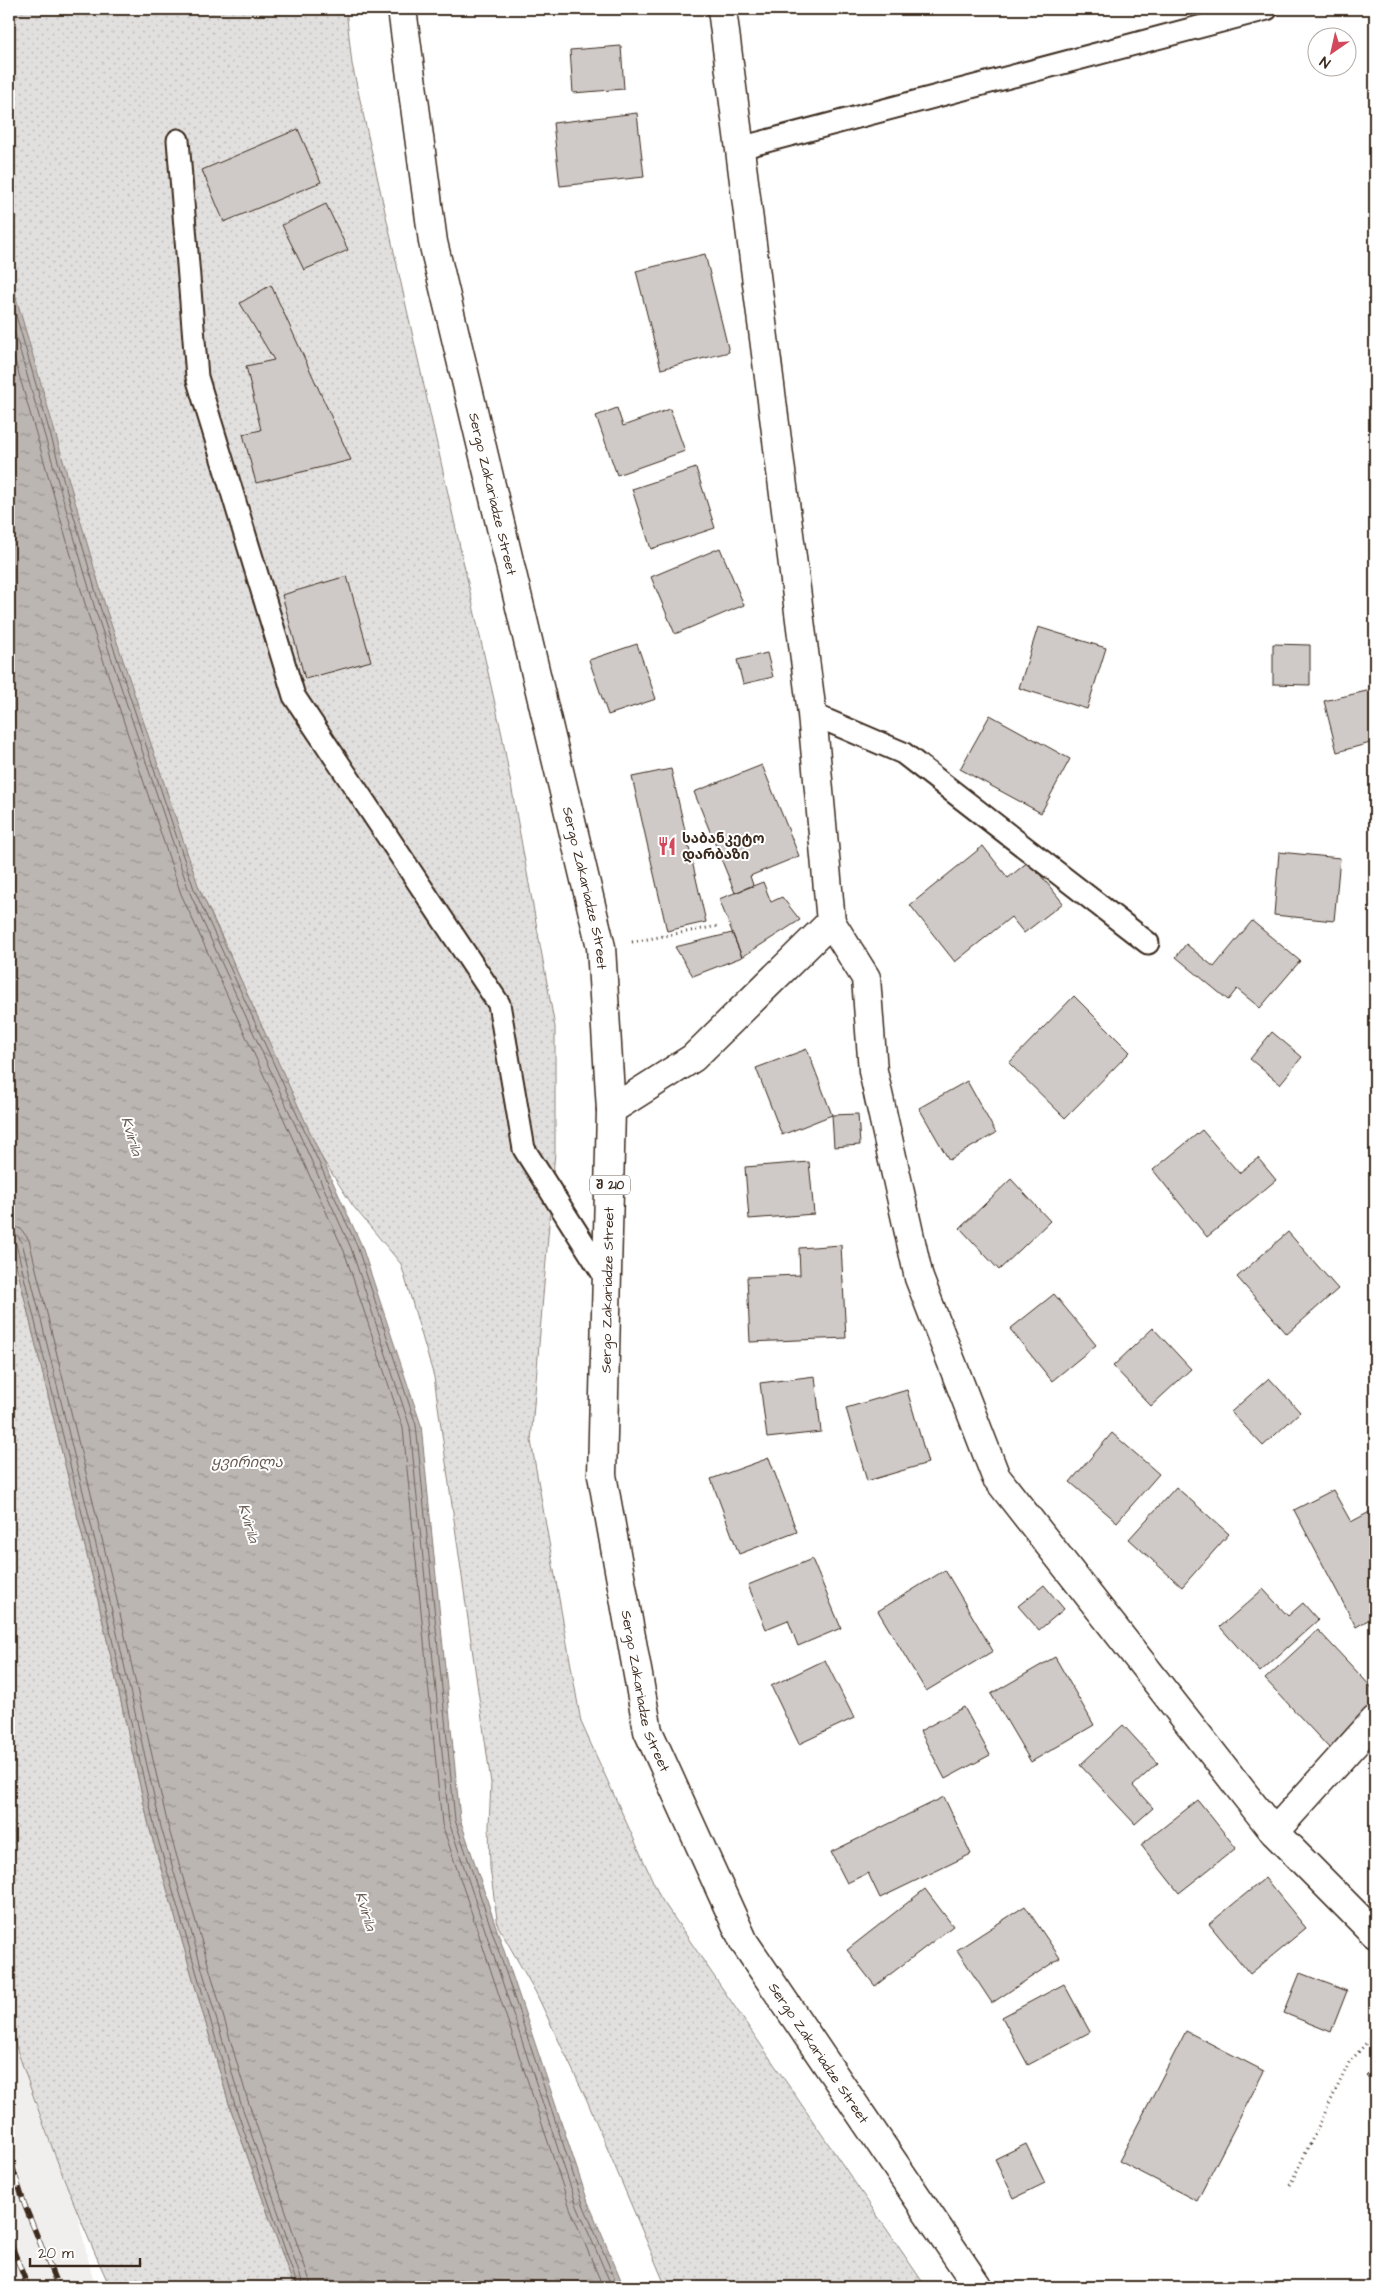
<svg xmlns="http://www.w3.org/2000/svg" width="1384" height="2296" font-family="'Architects Daughter','Noto Sans Georgian',sans-serif">
<style>
.built{fill:#f1efee}
.grass{fill:url(#grass-dots);stroke:#8e857e}
.water{fill:url(#water-ripples);stroke:#887e77}
.lines{fill:none;stroke-linecap:round;stroke-linejoin:round}
.shore{stroke:#6f625a;stroke-width:1}
.building{fill:#cfcac7;stroke:#3b2a1e}
.service-casing{stroke:#3b2a1e;stroke-width:25}
.minor-casing{stroke:#3b2a1e;stroke-width:31}
.secondary-casing{stroke:#3b2a1e;stroke-width:31}
.primary-casing{stroke:#3b2a1e;stroke-width:31}
.path{stroke:#3b2a1e;stroke-width:3;stroke-dasharray:1 4;stroke-linecap:butt}
.service{stroke:#fff;stroke-width:21}
.minor{stroke:#fff;stroke-width:28}
.secondary{stroke:#fff;stroke-width:28}
.primary{stroke:#fff;stroke-width:28}
.rail-casing{stroke:#3b2a1e;stroke-width:5.5}
.rail{stroke:#fff;stroke-width:4;stroke-dasharray:11;stroke-linecap:butt}
.labels{text-anchor:middle;stroke-width:4;stroke-linejoin:round;paint-order:stroke}
.shield{fill:#fff;stroke:#766a62;stroke-width:1}
.shield-label{font-size:12px;font-weight:bold;fill:#3b2a1e}
.street-label{font-size:14px;fill:#3b2a1e;stroke:#fff}
.poi-label{font-size:14px;font-weight:bold;fill:#3b2a1e;stroke:#fff;text-anchor:start}
.water-label{font-size:15px;font-style:italic;fill:#685b52;stroke:#fff}
</style>
<defs>
<pattern id="grass-dots" width="8" height="8" patternUnits="userSpaceOnUse" patternTransform="scale(1.25)"><rect width="8" height="8" fill="#e2e0de"/><path d="M2 2h.1M6 6h.1" fill="none" stroke="#c3c0be" stroke-width="1.8" stroke-linecap="round"/></pattern>
<pattern id="water-ripples" width="26" height="14" patternUnits="userSpaceOnUse" patternTransform="scale(1.25)"><rect width="26" height="14" fill="#bcb6b3"/><path d="M2 4q2-2 4 0t4 0M15 11q2-2 4 0t4 0" fill="none" stroke="#9a9491"/></pattern>
</defs>
<rect width="100%" height="100%" fill="#fff"/>
<filter id="ink" filterUnits="userSpaceOnUse"><feTurbulence type="fractalNoise" baseFrequency=".02" numOctaves="2"/><feDisplacementMap in="SourceGraphic" scale="10" xChannelSelector="R" yChannelSelector="G"/><feConvolveMatrix kernelMatrix="1 2 1 2 8 2 1 2 1" color-interpolation-filters="sRGB"/></filter>
<g filter="url(#ink)">
<path class="built" d="M9 2026 36 2107 77 2213 95 2287H9Z"/>
<path class="grass" d="M9 9H346L352 64 502 735 555 1027V1152L531 1441 581 1722 660 1897 926 2287H666L586 2098 535 1991 498 1926 490 1868 489 1826 491 1783 434 1377 401 1264 353 1206 301 1126 226 945 69 617 9 527Z
M9 1235 98 1600 150 1830 230 2107 294 2287H110C71 2202 39 2115 9 2026Z"/>
<path class="water" d="M9 273 106 609 199 888 361 1244 421 1425 460 1819 588 2202 624 2287H294L230 2107 150 1830 98 1600 9 1235Z"/>
<g class="lines">
<path class="shore" d="M9 291 101 610 194 889 357 1246 416 1425 455 1820 583 2204 618 2287
M9 313 96 612 189 891 351 1248 410 1427 449 1822 577 2206 612 2287
M9 340 88 614 181 894 344 1251 403 1428 442 1824 570 2208 603 2287
M9 1225 21 1229 29 1240 116 1596 168 1826 248 2101 312 2287
M9 1233 17 1235 22 1242 109 1598 161 1827 241 2104 304 2287
M9 1239 14 1240 16 1244 103 1599 155 1829 235 2105 298 2287"/>
</g>
<path class="building" d="M547 9H608L548 14Z
M621 46 624 89 573 93 570 50Z
M637 113 644 177 560 186 553 123Z
M298 129 321 182 224 222 202 170Z
M326 204 348 250 304 270 282 225Z
M705 254 729 352 661 369 636 271Z
M271 285 351 460 256 483 243 434 261 430 246 366 274 360 240 303Z
M617 408 623 426 670 409 685 451 617 475 596 416Z
M696 468 715 528 651 549 632 489Z
M720 548 744 605 675 634 651 577Z
M347 576 371 661 305 679 282 595Z
M1038 627 1106 648 1087 709 1019 688Z
M637 644 656 699 608 715 589 660Z
M1273 644 1310 645V685L1273 684Z
M767 653 773 677 743 684 737 660Z
M1375 689V748L1374 742 1337 752 1324 701Z
M990 715 1070 759 1041 813 960 769Z
M762 765 799 856 750 876 753 885 735 893 694 792Z
M671 769 706 922 667 931 632 777Z
M983 846 1008 878 1029 861 1063 903 1024 933 1011 917 955 962 910 905Z
M1279 852 1340 858 1334 921 1274 915Z
M763 882 771 902 782 897 800 920 742 957 719 899Z
M1252 921 1300 961 1260 1008 1237 989 1228 1000 1176 957 1186 944 1214 967Z
M732 933 742 957 693 976 675 947Z
M1074 996 1130 1052 1065 1118 1009 1063Z
M1272 1032 1302 1057 1280 1084 1250 1059Z
M807 1049 832 1115 782 1135 756 1068Z
M967 1081 996 1133 949 1160 919 1108Z
M858 1114 860 1145 834 1147 832 1115Z
M1202 1130 1239 1173 1258 1158 1276 1180 1207 1237 1153 1170Z
M809 1162 814 1214 749 1219 745 1167Z
M1011 1179 1050 1221 999 1270 960 1228Z
M1288 1232 1338 1289 1287 1334 1237 1277Z
M841 1245 846 1338 750 1342 747 1277 800 1275 799 1248Z
M1054 1294 1096 1345 1052 1381 1010 1329Z
M1153 1328 1191 1369 1151 1406 1113 1366Z
M815 1376 821 1432 767 1438 760 1383Z
M1269 1378 1300 1412 1263 1446 1231 1412Z
M907 1390 928 1463 867 1481 846 1408Z
M1112 1433 1159 1474 1117 1522 1070 1482Z
M769 1458 797 1532 739 1554 711 1479Z
M1176 1487 1229 1534 1182 1587 1129 1539Z
M1333 1490 1351 1522 1375 1509V1616L1356 1627 1294 1510Z
M812 1559 841 1628 798 1646 788 1620 766 1629 748 1585Z
M945 1570 993 1651 926 1691 878 1611Z
M1044 1585 1064 1609 1039 1630 1018 1606Z
M1263 1589 1288 1616 1303 1603 1318 1620 1260 1672 1220 1627Z
M1318 1630 1375 1691V1707L1330 1749 1265 1679Z
M1055 1657 1094 1725 1031 1762 991 1694Z
M825 1660 854 1718 799 1744 771 1686Z
M964 1707 990 1755 945 1779 920 1731Z
M1123 1725 1158 1763 1133 1786 1153 1808 1135 1824 1080 1765Z
M944 1797 971 1854 880 1898 868 1873 847 1883 831 1852Z
M1198 1800 1236 1848 1179 1893 1141 1845Z
M1265 1878 1306 1928 1250 1974 1209 1924Z
M925 1889 953 1926 875 1986 847 1950Z
M1025 1906 1060 1958 992 2003 957 1950Z
M1300 1973 1347 1991 1331 2032 1284 2013Z
M1064 1984 1090 2032 1028 2065 1002 2017Z
M1186 2031 1264 2071 1197 2201 1119 2161Z
M1375 2068V2086L1366 2076Z
M1026 2144 1045 2183 1014 2198 995 2159Z"/>
<g class="lines">
<g class="service-casing">
<path id="service" d="M178 140 197 377 294 696 499 1004 524 1149 607 1280
M740 148 1267 9
M812 714 903 753 1148 943"/>
</g>
<g class="minor-casing">
<path id="minor" d="M831 922 866 978 873 1071 919 1278 996 1477 1274 1832 1375 1934
M1274 1832 1375 1720"/>
</g>
<g class="secondary-casing">
<path id="secondary" d="M611 1110 693 1058 831 922 812 714 722 9"/>
</g>
<g class="primary-casing">
<g id="primary">
<path id="s1" d="M402 9 433 242 601 947 611 1110 602 1475 648 1731 744 1942 978 2287"/>
</g>
</g>
<path class="path" d="M632 942 718 926
M1290 2185 1349 2063 1375 2033"/>
<use href="#service" class="service"/>
<use href="#minor" class="minor"/>
<use href="#secondary" class="secondary"/>
<use href="#primary" class="primary"/>
<g class="rail-casing">
<path id="rail" d="M9 2156 25 2206 58 2287
M9 2239 28 2287"/>
</g>
<use href="#rail" class="rail"/>
</g>
</g>
<defs>
<g id="restaurant-bare" transform="scale(1.5)"><path d="M-5-6h1v4h1v-4h1v4h1v-4h1v5L-1.5 .5V6h-2V.5L-5-1ZM5-6V6H3V1.5H1.5Q1.5-4 5-6Z" fill="#d1495b" stroke="#fff" stroke-width="2.5" paint-order="stroke"/></g>
</defs>
<g fill-rule="evenodd">
<use href="#restaurant-bare" x="667" y="846"/>
</g>
<g class="labels">
<rect class="shield" x="590" y="1175.5" width="40" height="19" rx="4"/>
<g class="shield-label">
<text x="610" y="1189">შ 210</text>
</g>
<g class="street-label">
<text dy="5" stroke="none"><textPath href="#s1" startOffset="494">Sergo Zakariadze Street</textPath></text>
<text dy="5" stroke="none"><textPath href="#s1" startOffset="899">Sergo Zakariadze Street</textPath></text>
<text transform="translate(607 1290) rotate(-89)" y="5">Sergo Zakariadze Street</text>
<text dy="5" stroke="none"><textPath href="#s1" startOffset="1709">Sergo Zakariadze Street</textPath></text>
<text dy="5" stroke="none"><textPath href="#s1" startOffset="2114">Sergo Zakariadze Street</textPath></text>
</g>
<g class="poi-label">
<text x="682" y="843">საბანკეტო<tspan x="682" dy="16">დარბაზი</tspan></text>
</g>
<g class="water-label">
<text transform="translate(132 1136) rotate(73)" y="5">Kvirila</text>
<text x="247" y="1467">ყვირილა</text>
<text transform="translate(249 1523) rotate(73)" y="5">Kvirila</text>
<text transform="translate(366 1911) rotate(73)" y="5">Kvirila</text>
</g>
</g>
<rect width="1384" height="2296" fill="none" stroke="#fff" stroke-width="30"/>
<rect x="15" y="15" width="1354" height="2266" fill="none" stroke="#3b2a1e" stroke-width="2" filter="url(#ink)"/>
<g transform="translate(1332 52) rotate(214)"><circle r="24" fill="#ffffff" stroke="#b1aaa5"/>
<path d="M0-4L9 19L0 12L-9 19Z" fill="#d1495b"/>
<text y="-8" font-size="14" font-weight="bold" text-anchor="middle" fill="#3b2a1e">N</text>
</g>
<path d="M30 2258v8h110v-8" fill="none" stroke="#3b2a1e" stroke-width="2.5"/>
<text x="38" y="2258" font-size="15" fill="#3b2a1e" stroke="#ffffff" stroke-width="4" paint-order="stroke">20 m</text>
</svg>
